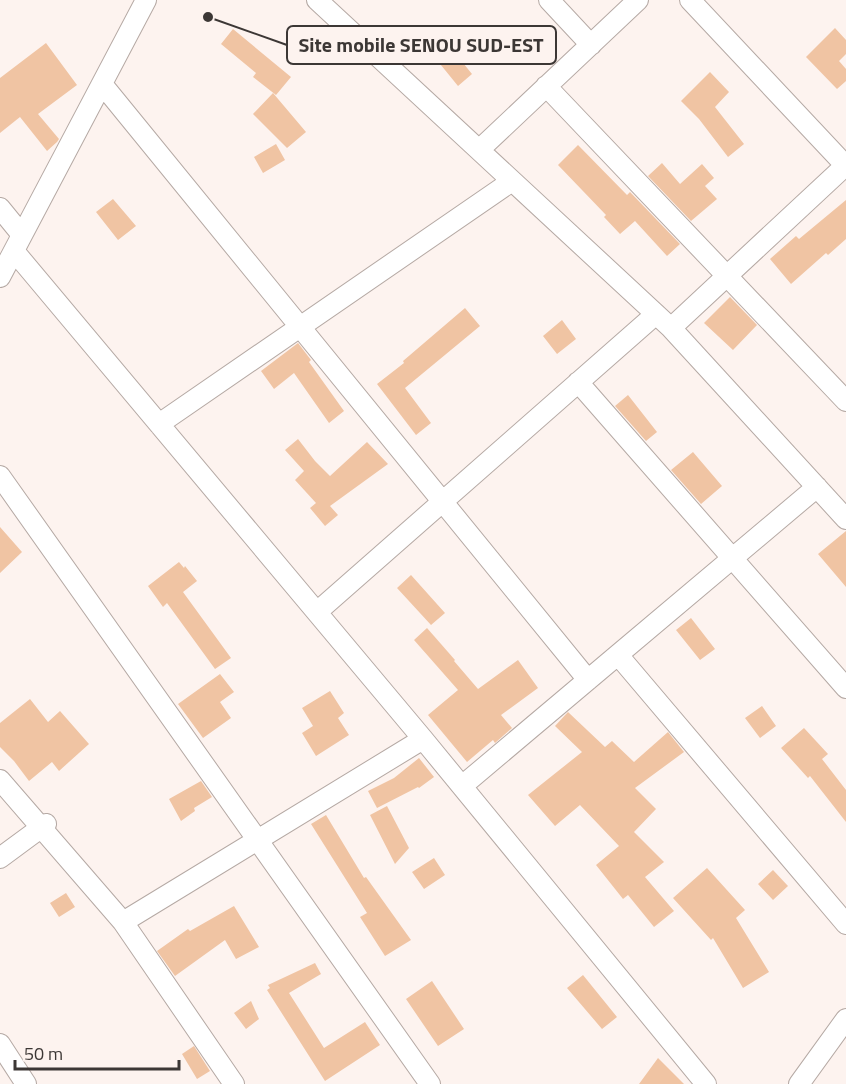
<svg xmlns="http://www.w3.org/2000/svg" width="846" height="1084" font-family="'Titillium Web',sans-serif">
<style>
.building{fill:#f0c4a3}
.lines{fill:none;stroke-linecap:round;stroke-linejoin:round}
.street-casing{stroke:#b5a9a4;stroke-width:22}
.street{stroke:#fff;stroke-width:20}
.leader{fill:none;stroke:#3c3735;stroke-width:2}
.callout-dot{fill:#3c3735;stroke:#fdf3ef;stroke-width:2}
.callout{fill:#fdf3ef;stroke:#3c3735;stroke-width:2}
.callout-label{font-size:20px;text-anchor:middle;font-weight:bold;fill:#3c3735}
</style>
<rect width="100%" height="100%" fill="#fdf3ef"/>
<path class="building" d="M835 28 846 40V54L839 61 846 69V81L837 89 806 57Z
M233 29 291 77 276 95 253 77 256 73 221 44Z
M437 31 472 74 458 86 423 43Z
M46 43 77 85 38 114 59 139 57 142 47 151 20 117 0 133V78Z
M710 72 729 92 715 107 744 144 728 157 699 119 681 101Z
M273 93 306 132 287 148 253 114Z
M276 144 285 160 263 173 254 157Z
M578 145 627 195 630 192 680 244 667 256 635 221 620 234 604 217 606 215 558 165Z
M662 163 680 184 702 164 714 178 705 186 717 199 691 221 648 176Z
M113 199 136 226 118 240 96 212Z
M846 200V239L828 255 826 253 791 284 770 259 796 236 799 239Z
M730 297 757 325 733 350 704 323Z
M465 308 480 326 405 388 431 423 416 435 377 384 404 363 403 361Z
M562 320 576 339 557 354 543 336Z
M298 343 311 360 309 362 344 411 329 423 294 373 274 389 261 371Z
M628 395 657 432 646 441 615 406Z
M298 439 315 461 330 476 367 442 388 464 330 506 338 515 325 526 310 508 316 503 295 480 304 471 285 450Z
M693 452 722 486 701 504 671 470Z
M0 527 22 552 0 573Z
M846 531V587L818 554Z
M179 562 184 568 185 566 197 581 183 592 231 658 215 669 167 603 163 607 148 586Z
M411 575 445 613 431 625 397 588Z
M691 618 715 649 700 660 676 630Z
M427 628 455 660 454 661 478 689 518 660 538 688 501 715 512 728 495 743 493 740 467 762 428 715 458 690 414 640Z
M220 674 234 692 220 702 231 718 203 738 178 704Z
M330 691 344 713 338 718 349 735 316 756 302 733 313 726 302 708Z
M30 699 48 722 60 711 89 744 59 771 52 762 29 781 14 761 0 747V723Z
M762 706 776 726 760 738 745 718Z
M568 712 605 747 612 741 634 762 668 732 684 752 635 788 656 809 634 832 664 862 645 877 674 911 654 927 628 895 623 899 596 865 619 846 580 805 555 826 528 795 582 752 555 726Z
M804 728 828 754 822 759 846 790V822L810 776 808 778 781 748Z
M419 758 434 777 419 788 418 787 377 808 368 791 394 778Z
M201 781 212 797 194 808 195 811 181 821 169 799Z
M387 806 409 848 395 864 370 815Z
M326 815 364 878 366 877 411 940 385 956 360 917 367 913 311 824Z
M434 858 445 875 424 889 412 872Z
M707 868 745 910 736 918 769 972 743 988 713 938 711 940 673 898Z
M773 870 788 886 773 900 758 884Z
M66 893 75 907 59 917 50 903Z
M234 906 259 947 236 959 225 940 175 976 157 951 188 929 190 931Z
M315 963 321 974 289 993 324 1048 365 1022 380 1045 325 1081 267 990 270 988 268 985Z
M583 975 617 1017 602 1029 567 988Z
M432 981 464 1029 438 1046 406 999Z
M251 1001 259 1019 246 1029 234 1013Z
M194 1046 210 1071 197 1079 182 1054Z
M658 1058 684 1084H639Z"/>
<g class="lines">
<g class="street-casing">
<path id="street" d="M317 0 671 328 846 519
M549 0 591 45
M690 0 846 166
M102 84 588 680
M546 86 846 401
M479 150 638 0
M0 208 22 235
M14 251 423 739 706 1084
M0 277 146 0
M671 328 846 165
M578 382 846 688
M159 424 512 181
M0 476 430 1084
M317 612 656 314
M618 655 846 924
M0 780 123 922 234 1084
M462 786 817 487
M0 858 46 824
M123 922 423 739
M0 1044 26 1084
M799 1084 846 1019"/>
</g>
<use href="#street" class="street"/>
</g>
<path class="leader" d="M208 17L287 45"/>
<circle class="callout-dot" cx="208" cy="17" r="6"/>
<rect class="callout" x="287" y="26" width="269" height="38" rx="6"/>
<g class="callout-label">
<text x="421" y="52">Site mobile SENOU SUD-EST</text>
</g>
<path d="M15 1060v9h164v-9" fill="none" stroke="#3c3735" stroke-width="3"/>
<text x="24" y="1060" font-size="18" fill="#3c3735" stroke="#fdf3ef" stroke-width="4.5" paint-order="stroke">50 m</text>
</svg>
